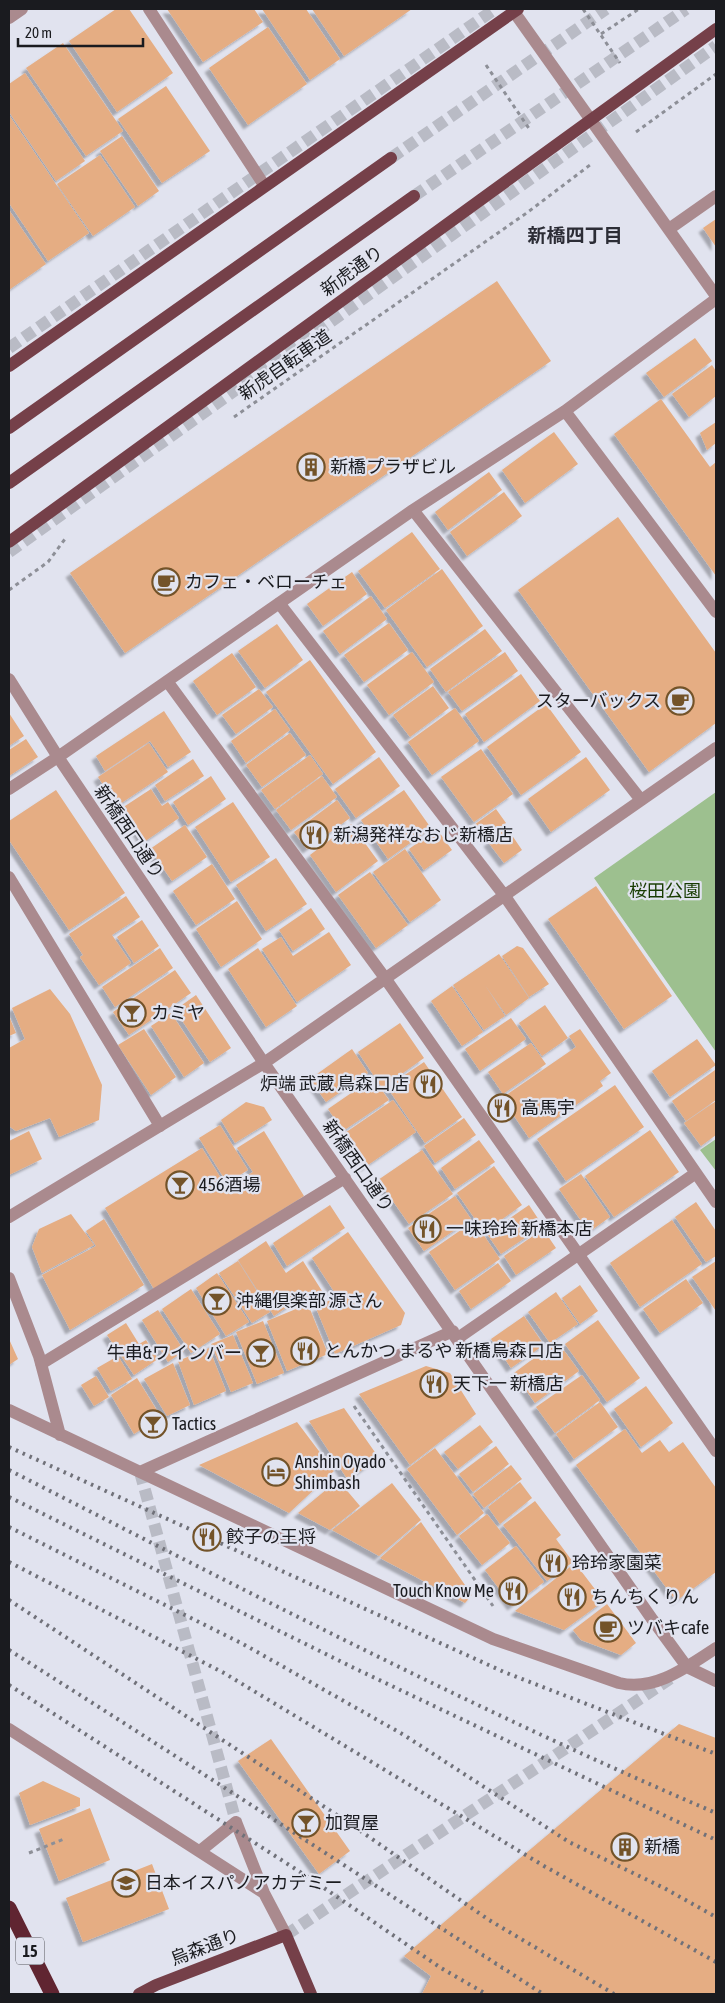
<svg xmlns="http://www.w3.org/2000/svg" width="725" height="2003" font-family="'Asap Condensed','Noto Sans JP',sans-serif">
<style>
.green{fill:#9dc08f}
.building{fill:#e5ad83;filter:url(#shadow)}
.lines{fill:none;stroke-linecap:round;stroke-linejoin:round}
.minor-tunnel{stroke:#b9bbc5;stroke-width:12;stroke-dasharray:12 6;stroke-linecap:butt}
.major-tunnel{stroke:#b9bbc5;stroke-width:12;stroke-dasharray:12 6;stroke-linecap:butt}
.path{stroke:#8d8f97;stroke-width:3;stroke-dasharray:4 4;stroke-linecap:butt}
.minor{stroke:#aa8a8e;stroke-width:12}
.major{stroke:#754049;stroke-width:12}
.highway{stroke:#602531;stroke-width:15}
.rail{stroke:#707179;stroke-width:4;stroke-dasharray:2.5 5;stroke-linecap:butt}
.labels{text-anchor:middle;stroke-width:4.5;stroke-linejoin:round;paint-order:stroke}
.shield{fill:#e1e3ef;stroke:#56575d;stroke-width:1}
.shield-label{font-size:16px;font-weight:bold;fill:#1a1b1f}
.street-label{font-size:18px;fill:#1a1b1f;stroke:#e1e3ef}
.poi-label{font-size:18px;fill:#1a1b1f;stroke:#e1e3ef;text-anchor:start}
.park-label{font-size:18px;fill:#183c02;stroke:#e1e3ef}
.neighbourhood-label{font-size:19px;font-weight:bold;fill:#2c2d36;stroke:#e1e3ef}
</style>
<defs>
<filter id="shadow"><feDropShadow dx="-4.5" dy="4.5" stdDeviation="1" flood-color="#0004"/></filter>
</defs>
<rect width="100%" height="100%" fill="#e1e3ef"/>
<path class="green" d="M716 792V1052L594 878Z
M716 1139V1171L700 1150Z"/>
<path class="building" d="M116 9H129L173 73 117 112 69 41Z
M167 9H254L263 22 203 62Z
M262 9H306L340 59 310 80Z
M312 9H412L344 56Z
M268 27 307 84 248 125 209 68Z
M63 43 123 131 86 156 26 68Z
M25 73 85 161 56 181 9 112V84Z
M166 86 210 151 162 183 118 119Z
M9 115 89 233 48 261 9 203Z
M122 136 159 191 138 206 100 151Z
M100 155 135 207 93 236 57 184Z
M9 210 46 264 9 290Z
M716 219V247L703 228Z
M497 281 551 361 125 653 70 573Z
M695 338 712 361 664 397 646 373Z
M712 365 716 371V396L689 417 672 394Z
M661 399 710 467 716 462V576L614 434Z
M716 422V443L707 450 700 433Z
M554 432 578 464 525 503 502 470Z
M489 472 502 490 448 530 435 512Z
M504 492 522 516 467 556 450 532Z
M618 517 716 653V723L649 772 518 590Z
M412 532 440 569 385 608 358 571Z
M442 569 483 626 427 667 386 610Z
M352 572 367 594 323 626 307 604Z
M371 596 387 619 340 654 323 631Z
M389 623 408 650 364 682 344 655Z
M277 624 303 660 265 688 238 651Z
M485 629 502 651 446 692 430 669Z
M412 652 434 682 389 715 367 685Z
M505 652 518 671 462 711 448 692Z
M232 653 256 687 217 715 193 681Z
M310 660 376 752 333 784 266 692Z
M521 674 540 701 484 742 465 714Z
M433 686 449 708 410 737 393 715Z
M259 689 273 707 236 734 222 715Z
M546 704 581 752 521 795 487 747Z
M455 708 479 741 432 775 408 742Z
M275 709 290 730 246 763 231 741Z
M164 711 191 752 168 767 150 741 105 771 96 756Z
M9 713 24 736 9 746Z
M290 733 306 755 262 787 246 765Z
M26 739 38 757 9 776V750Z
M149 743 168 772 117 806 98 777Z
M481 749 513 794 474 822 441 777Z
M310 755 323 774 275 809 261 790Z
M379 757 400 786 356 818 335 789Z
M586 757 610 790 551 832 528 799Z
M193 759 204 776 165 801 155 785Z
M211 776 226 799 188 825 173 802Z
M322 776 337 797 291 830 276 810Z
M151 789 162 806 168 802 179 818 144 842 122 808Z
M56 790 125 893 69 930 9 840V821Z
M404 790 431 828 388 859 361 820Z
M337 800 350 818 307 849 294 832Z
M233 802 270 857 231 882 195 827Z
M496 809 506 823 485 839 474 825Z
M351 824 378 861 336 892 310 855Z
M185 825 207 857 172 881 150 849Z
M507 828 522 850 504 863 488 842Z
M437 829 452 850 424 870 409 849Z
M405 849 441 900 410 922 373 872Z
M276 858 307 904 266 931 236 885Z
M212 864 235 899 196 925 173 891Z
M370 872 408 925 376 948 338 895Z
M596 886 672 996 624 1029 548 919Z
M126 896 140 917 112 935 131 963 99 985 80 957 83 955 69 934Z
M237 901 262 939 221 967 196 929Z
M311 908 325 929 293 951 279 930Z
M142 920 159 946 134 963 117 937Z
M329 932 351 965 297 1002 262 949 281 937 293 956Z
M517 946 523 948 549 984 529 997 502 956Z
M160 948 173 968 115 1007 102 987Z
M258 948 297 1006 266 1027 228 969Z
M499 954 529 998 506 1015 485 985 505 1016 484 1030 453 985Z
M175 970 191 993 129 1035 113 1012Z
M452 986 483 1032 462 1046 431 1001Z
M50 989 70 1014 102 1085 99 1120 59 1137 50 1118 16 1131 9 1126V1048L25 1039 12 1008Z
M196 995 231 1048 210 1062 175 1010Z
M545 1005 568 1038 542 1056 519 1023Z
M171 1013 204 1063 184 1077 151 1026Z
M9 1016 16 1033 9 1036Z
M511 1018 526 1039 480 1071 465 1049Z
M400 1023 424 1058 382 1088 358 1052Z
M144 1029 176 1077 151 1095 118 1045Z
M580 1029 611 1073 600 1081 603 1086 529 1138 502 1098 576 1047 569 1036Z
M697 1039 716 1065 670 1097 652 1071Z
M531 1043 546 1064 503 1094 488 1072Z
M352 1049 368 1073 326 1102 310 1079Z
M424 1062 462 1117 425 1143 387 1087Z
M715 1070 716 1100 686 1121 672 1101Z
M373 1078 389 1100 343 1131 328 1109Z
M615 1085 644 1127 566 1181 537 1139Z
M393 1100 416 1132 365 1167 342 1135Z
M716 1101V1135L701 1146 684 1123Z
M246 1102 264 1107 272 1120 235 1143 221 1120Z
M464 1118 476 1135 435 1163 424 1146Z
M220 1125 248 1170 227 1183 199 1138Z
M650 1130 679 1172 614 1217 585 1176Z
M29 1131 42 1159 9 1175V1141Z
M264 1131 304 1196 154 1289 105 1208 202 1148 227 1188 253 1172 237 1148Z
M479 1140 495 1162 455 1189 441 1168Z
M422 1150 453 1194 409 1224 378 1180Z
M494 1166 522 1205 484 1232 457 1193Z
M581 1174 610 1217 589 1232 559 1189Z
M455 1196 471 1219 424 1251 408 1228Z
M696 1202 716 1231V1256L706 1262 675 1217Z
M330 1205 345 1228 287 1266 273 1243Z
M529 1205 543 1226 501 1254 487 1234Z
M71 1214 94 1245 42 1273 32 1247 39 1229Z
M104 1219 144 1285 70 1330 42 1275 96 1246 86 1231Z
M672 1220 702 1264 640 1307 610 1263Z
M474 1221 500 1259 455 1290 429 1252Z
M543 1229 556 1248 516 1275 504 1256Z
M348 1232 405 1313 401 1325 335 1354 316 1308 337 1296 312 1258Z
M266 1241 286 1273 303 1261 322 1291 302 1304 299 1299 274 1316 238 1260Z
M238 1261 270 1312 252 1323 219 1273Z
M716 1261V1311L692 1277Z
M498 1263 511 1281 471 1309 459 1291Z
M217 1273 249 1322 226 1336 196 1288Z
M686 1279 703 1303 660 1333 643 1309Z
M580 1285 598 1311 580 1324 562 1298Z
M191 1289 220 1334 191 1353 162 1309Z
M556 1292 578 1324 550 1343 528 1312Z
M308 1304 328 1354 287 1371 267 1321Z
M158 1310 184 1351 168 1362 142 1320Z
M524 1316 544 1345 511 1368 491 1339Z
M598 1320 640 1378 607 1402 565 1344Z
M263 1321 284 1373 257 1384 236 1332Z
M126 1323 139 1344 146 1340 158 1359 134 1375 107 1335Z
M233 1335 253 1383 231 1392 211 1344Z
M9 1339 18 1359 9 1365Z
M557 1341 579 1371 535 1403 514 1373Z
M209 1348 226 1391 194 1405 178 1361Z
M118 1356 132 1379 111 1391 97 1368Z
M173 1363 190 1405 167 1416 144 1379Z
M426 1366 450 1373 476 1414 410 1465 359 1394Z
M582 1375 600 1400 555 1433 536 1407Z
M96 1376 109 1397 94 1406 81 1385Z
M137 1378 161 1417 134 1434 111 1395Z
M646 1386 673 1423 641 1447 614 1409Z
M600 1402 618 1427 574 1459 556 1434Z
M344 1408 379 1458 348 1480 309 1421Z
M297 1422 334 1471 289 1513 199 1465Z
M480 1425 493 1442 458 1469 444 1452Z
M625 1429 642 1453 660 1440 669 1452 683 1442 716 1488V1572L676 1601 576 1465Z
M496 1446 509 1464 473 1492 459 1474Z
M435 1448 484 1513 457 1535 407 1469Z
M511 1465 522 1479 484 1508 473 1494Z
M338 1480 360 1506 330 1530 298 1513Z
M520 1482 532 1498 500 1524 488 1507Z
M392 1483 421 1520 379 1556 332 1530Z
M535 1501 561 1535 556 1539 573 1562 547 1581 503 1525Z
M487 1514 510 1543 482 1565 459 1536Z
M421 1522 472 1595 465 1603 380 1558Z
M516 1546 544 1582 512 1606 485 1570Z
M575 1563 604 1601 564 1630 515 1611Z
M607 1604 636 1643 621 1655 581 1640 573 1630Z
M679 1724 716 1738V1994H422L431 1976 404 1956Z
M271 1739 350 1851 319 1874 238 1761Z
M43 1781 80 1798V1806L30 1825 19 1793Z
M90 1808 110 1860 59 1881 39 1829Z
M152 1864 169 1909 83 1942 66 1898Z"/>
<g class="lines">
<path class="minor-tunnel" d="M140 1472 236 1822
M286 1935 671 1678"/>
<path class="major-tunnel" d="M391 158 606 9
M414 196 686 9
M9 348 495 9
M9 552 716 46"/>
<path class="path" d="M583 9 620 63
M601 34 639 9
M486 65 530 130
M636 132 716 74
M234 417 528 212 590 165
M9 590 48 562 65 539
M354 1406 493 1606
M29 1853 64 1839"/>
<path class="minor" d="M149 9 264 185
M512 9 716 296
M9 18 22 9
M669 229 716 196
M565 411 716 612
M413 510 641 800
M279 603 504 895 716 1202
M9 679 58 757 264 1063 652 1619 687 1667 716 1681
M167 681 385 978 716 1451
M9 789 58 757 413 510 565 411 716 299
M9 877 160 1126
M9 1217 264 1063 716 748
M9 1278 39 1356 60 1435
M458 1338 696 1173
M41 1364 345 1178
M9 1410 493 1639 619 1683C654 1692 687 1667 716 1648
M140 1472 453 1331
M9 1729 264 1893
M200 1851 236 1822 264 1893 286 1935"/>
<path class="major" d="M9 366 518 9
M9 428 391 158
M9 483 414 196
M9 542 716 29
M139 1994 156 1985 286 1935 311 1994"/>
<path class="highway" d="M9 1908 52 1994"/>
<path class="rail" d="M9 1447 504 1672 716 1754
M9 1470C242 1589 475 1710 716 1813
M9 1497 354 1668 716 1840
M9 1527 243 1644 404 1735 569 1842 664 1888 716 1917
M9 1562 224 1673 544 1866 716 1962
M9 1600 346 1821 489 1920 614 1994
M9 1650C188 1763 365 1879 543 1994
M9 1685 311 1879 441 1968 486 1994"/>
</g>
<defs>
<g id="building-ring" transform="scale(1.4375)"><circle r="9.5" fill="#e1e3ef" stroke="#735329" stroke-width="1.5"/><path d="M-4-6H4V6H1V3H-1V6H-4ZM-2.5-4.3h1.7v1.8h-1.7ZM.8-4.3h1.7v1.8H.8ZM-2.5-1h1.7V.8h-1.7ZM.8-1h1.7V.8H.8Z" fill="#735329"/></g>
<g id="cafe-ring" transform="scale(1.4375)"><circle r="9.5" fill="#e1e3ef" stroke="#735329" stroke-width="1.5"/><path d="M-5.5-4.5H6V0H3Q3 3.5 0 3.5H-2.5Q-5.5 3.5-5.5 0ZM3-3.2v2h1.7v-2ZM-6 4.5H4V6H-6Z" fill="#735329"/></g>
<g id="restaurant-ring" transform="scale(1.4375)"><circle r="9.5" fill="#e1e3ef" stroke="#735329" stroke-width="1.5"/><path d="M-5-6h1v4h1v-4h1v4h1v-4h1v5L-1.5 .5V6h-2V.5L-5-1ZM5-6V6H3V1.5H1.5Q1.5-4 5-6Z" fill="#735329"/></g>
<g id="bar-ring" transform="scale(1.4375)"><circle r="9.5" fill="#e1e3ef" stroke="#735329" stroke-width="1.5"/><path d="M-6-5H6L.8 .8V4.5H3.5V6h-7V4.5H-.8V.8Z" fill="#735329"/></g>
<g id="hotel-ring" transform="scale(1.4375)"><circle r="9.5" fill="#e1e3ef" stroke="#735329" stroke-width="1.5"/><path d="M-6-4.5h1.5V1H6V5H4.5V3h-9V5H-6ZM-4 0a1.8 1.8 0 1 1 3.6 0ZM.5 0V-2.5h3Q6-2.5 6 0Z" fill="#735329"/></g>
<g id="school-ring" transform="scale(1.4375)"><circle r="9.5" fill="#e1e3ef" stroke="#735329" stroke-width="1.5"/><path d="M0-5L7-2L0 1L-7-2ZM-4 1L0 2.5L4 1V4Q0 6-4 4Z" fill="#735329"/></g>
</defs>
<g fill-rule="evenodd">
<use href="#building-ring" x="311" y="467"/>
<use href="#cafe-ring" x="166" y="582"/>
<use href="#cafe-ring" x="680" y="701"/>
<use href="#restaurant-ring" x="314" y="835"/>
<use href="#bar-ring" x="132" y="1013"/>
<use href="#restaurant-ring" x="428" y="1084"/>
<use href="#restaurant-ring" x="502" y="1108"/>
<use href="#bar-ring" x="180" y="1185"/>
<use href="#restaurant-ring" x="427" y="1229"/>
<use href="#bar-ring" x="217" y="1301"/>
<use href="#restaurant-ring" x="305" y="1351"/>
<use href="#bar-ring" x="261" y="1353"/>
<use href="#restaurant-ring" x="434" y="1384"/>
<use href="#bar-ring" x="153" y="1424"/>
<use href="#hotel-ring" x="276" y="1472"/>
<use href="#restaurant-ring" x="207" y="1537"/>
<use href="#restaurant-ring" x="553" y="1563"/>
<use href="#restaurant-ring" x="513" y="1591"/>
<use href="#restaurant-ring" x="572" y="1597"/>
<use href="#cafe-ring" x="608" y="1628"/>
<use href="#bar-ring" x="306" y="1823"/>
<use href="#building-ring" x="625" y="1847"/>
<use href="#school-ring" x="126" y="1883"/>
</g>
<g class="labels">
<rect class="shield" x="16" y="1937.5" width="28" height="27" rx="4"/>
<g class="shield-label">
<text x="30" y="1957">15</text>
</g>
<g class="street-label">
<text transform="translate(352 271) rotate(-36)" y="6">新虎通り</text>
<text transform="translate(285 365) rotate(-35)" y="6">新虎自転車道</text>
<text transform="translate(129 832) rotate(56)" y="6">新橋西口通り</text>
<text transform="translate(358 1166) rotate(55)" y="6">新橋西口通り</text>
<text transform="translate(205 1947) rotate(-21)" y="6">烏森通り</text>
</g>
<g class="poi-label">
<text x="330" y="473">新橋プラザビル</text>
<text x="185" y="588">カフェ・ベローチェ</text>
<text x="661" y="707" text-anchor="end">スターバックス</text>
<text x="333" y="841">新潟発祥なおじ新橋店</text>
<text x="151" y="1019">カミヤ</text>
<text x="409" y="1090" text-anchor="end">炉端 武蔵 鳥森口店</text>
<text x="521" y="1114">高馬宇</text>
<text x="199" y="1191">456酒場</text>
<text x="446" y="1235">一味玲玲 新橋本店</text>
<text x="236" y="1307">沖縄倶楽部 源さん</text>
<text x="324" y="1357">とんかつ まるや 新橋烏森口店</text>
<text x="242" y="1359" text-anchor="end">牛串&amp;ワインバー</text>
<text x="453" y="1390">天下一 新橋店</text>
<text x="172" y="1430">Tactics</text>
<text x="295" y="1468">Anshin Oyado<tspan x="295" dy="21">Shimbash</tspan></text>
<text x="226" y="1543">餃子の王将</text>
<text x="572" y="1569">玲玲家園菜</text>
<text x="494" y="1597" text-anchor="end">Touch Know Me</text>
<text x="591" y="1603">ちんちくりん</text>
<text x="627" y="1634">ツバキcafe</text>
<text x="325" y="1829">加賀屋</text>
<text x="644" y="1853">新橋</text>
<text x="145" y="1889">日本イスパノアカデミー</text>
</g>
<g class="park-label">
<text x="665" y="897">桜田公園</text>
</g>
<g class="neighbourhood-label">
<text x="575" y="242">新橋四丁目</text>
</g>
</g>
<rect width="725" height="2003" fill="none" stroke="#1a1b1f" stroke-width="20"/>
<path d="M18 38v8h125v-8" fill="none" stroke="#1a1b1f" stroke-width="2.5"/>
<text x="25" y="38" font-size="15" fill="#1a1b1f" stroke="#e1e3ef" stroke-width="4" paint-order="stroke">20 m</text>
</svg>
